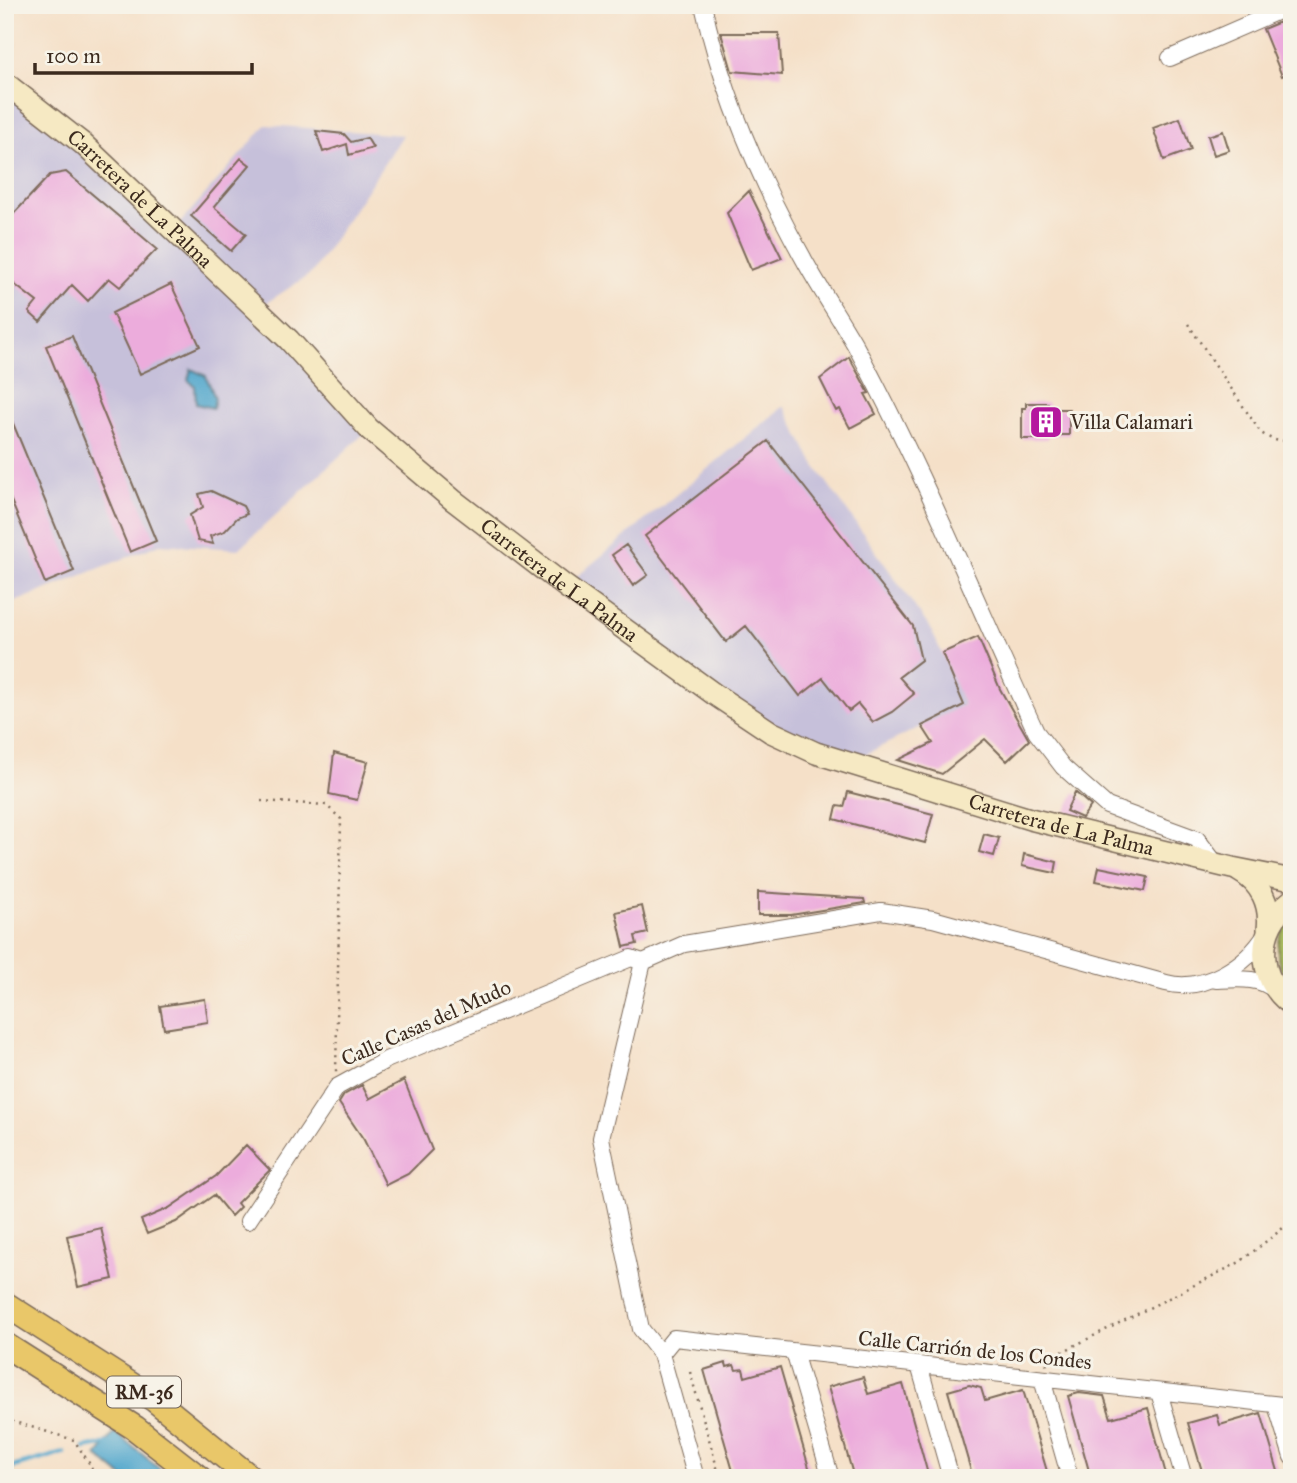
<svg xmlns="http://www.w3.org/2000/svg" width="1297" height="1483" font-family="'IM FELL Great Primer',serif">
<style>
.industrial{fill:#c6c0da}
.green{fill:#abbe62;stroke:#737440;stroke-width:2}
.water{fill:#4fa6cc;stroke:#456875;stroke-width:2}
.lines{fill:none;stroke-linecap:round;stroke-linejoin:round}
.stream{stroke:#4fa6cc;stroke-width:4.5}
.building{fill:#ecacdc}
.minor-casing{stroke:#7c6a5a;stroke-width:18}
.secondary-casing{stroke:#7c6a5a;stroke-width:24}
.trunk-casing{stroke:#7c6a5a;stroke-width:27}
.path{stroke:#7c6a5a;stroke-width:2.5;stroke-dasharray:2 5;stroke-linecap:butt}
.minor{stroke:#fff;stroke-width:16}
.secondary{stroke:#f6e9c3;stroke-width:21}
.trunk{stroke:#e9c769;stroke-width:24}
.labels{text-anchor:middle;stroke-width:6;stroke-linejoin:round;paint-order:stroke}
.shield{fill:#f7f3e8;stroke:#73665b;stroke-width:2}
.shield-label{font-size:19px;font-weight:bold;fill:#3b2a1e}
.street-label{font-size:21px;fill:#3b2a1e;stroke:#f7f3e8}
.poi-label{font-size:21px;fill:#3b2a1e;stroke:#f7f3e8;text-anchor:start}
</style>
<rect width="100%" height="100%" fill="#f7f3e8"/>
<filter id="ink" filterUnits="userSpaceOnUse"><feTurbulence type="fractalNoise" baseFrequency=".0143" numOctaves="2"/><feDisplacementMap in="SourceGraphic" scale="14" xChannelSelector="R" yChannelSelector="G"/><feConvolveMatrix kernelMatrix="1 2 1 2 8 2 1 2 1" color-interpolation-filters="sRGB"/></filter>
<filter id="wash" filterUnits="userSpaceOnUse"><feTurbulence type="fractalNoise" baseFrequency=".00686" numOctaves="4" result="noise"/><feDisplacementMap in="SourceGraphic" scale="28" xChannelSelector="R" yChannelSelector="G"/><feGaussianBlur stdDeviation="1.57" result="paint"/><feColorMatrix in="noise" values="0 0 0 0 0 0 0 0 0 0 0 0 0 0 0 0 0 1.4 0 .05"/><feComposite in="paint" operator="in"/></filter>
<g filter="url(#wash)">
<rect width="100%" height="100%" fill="#f5e0c8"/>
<path class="industrial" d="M5 5H8L9 85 174 230 266 125 403 135 312 273 257 309 369 429 239 549 160 544 5 606Z
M784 406 814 464 932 631 964 705 848 763 816 753 565 586Z"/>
<path class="green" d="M1292 916V988C1273 966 1273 938 1292 916Z"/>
<path class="water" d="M191 369 206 376 215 398 213 408 196 404 195 386 188 380Z
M115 1432 171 1478H124L97 1456Z"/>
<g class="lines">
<path class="stream" d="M85 1448 107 1444 111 1447
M5 1469 64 1453"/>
</g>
<g id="blocks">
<path class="building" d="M1292 17V72L1282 76 1263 29Z
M721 33H779L782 75 732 71Z
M1180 118 1191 150 1164 160 1153 128Z
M316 131 344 134 351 142 367 138 373 148 349 155 347 144 323 152Z
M1223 131 1229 150 1214 155 1208 136Z
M241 158 250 165 214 207 246 234 231 251 191 216Z
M66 172 157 249 120 287 109 278 88 301 72 285 40 322 29 312 37 302 5 277V223L50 175Z
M749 191 782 258 751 270 727 213Z
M171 284 200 346 140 374 112 313Z
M72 336 156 541 130 552 46 346Z
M849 357 869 393 865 394 876 414 850 428 840 409 836 411 820 379Z
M1026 403H1048V409H1069V435H1048V439H1022V408H1026Z
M5 404 74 571 45 583 5 486Z
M768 441 913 626 921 660 899 677 914 694 892 712 873 722 858 704 849 711 823 678 800 696 746 626 726 642 645 536Z
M211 491 243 506 247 514 237 518 225 531 210 536 213 544 198 541 190 515 203 507 199 494Z
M626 545 648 575 633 586 612 555Z
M978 637 1000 689 1029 740 1007 761 985 739 942 774 898 760 933 743 922 726 964 705 942 653Z
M334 753 368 762 357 800 329 794Z
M848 792 933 814 925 843 834 819 837 806 844 807Z
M1075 792 1091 806 1082 818 1066 811Z
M984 834 999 838 994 856 979 852Z
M1024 854 1057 862 1055 873 1022 866Z
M1099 867 1148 877 1145 891 1096 881Z
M758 892 864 899 865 903 791 915H758Z
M642 906 648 933 635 936 637 944 624 947 616 912Z
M205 999 208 1022 164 1029 160 1006Z
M404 1080 432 1150 408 1174 386 1185 364 1140 339 1103 344 1095 362 1085 369 1099Z
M246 1145 270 1170 237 1203 240 1207 231 1216 214 1195 176 1222 147 1234 141 1220 169 1208 216 1176Z
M101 1228 113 1279 78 1287 67 1236Z
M726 1363 727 1367 734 1365 736 1370 743 1369 745 1377 780 1367 812 1478H735L704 1370Z
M863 1377 868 1394 903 1384 929 1478H854L828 1387Z
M969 1385 981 1388 985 1401 1023 1390 1049 1478H973L948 1391Z
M1079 1393 1104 1396 1111 1418 1148 1408 1167 1478H1091L1068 1396Z
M1261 1413 1280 1478H1204L1188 1423 1217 1415 1220 1425Z"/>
</g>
</g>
<g filter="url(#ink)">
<use href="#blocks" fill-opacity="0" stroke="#7c6a5a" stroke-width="2"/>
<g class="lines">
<g class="minor-casing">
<path id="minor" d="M703 5C723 96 762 185 807 265 822 292 839 317 854 343 922 468 976 602 1036 732L1063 767 1107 806 1197 839 1216 864
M1170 58 1292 5
M1216 980C1237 979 1261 976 1277 992
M248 1221 337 1087 386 1060 631 958 643 962
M794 1352 831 1478
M661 1354 674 1338 1292 1406
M919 1365 951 1478
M1042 1379 1070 1478
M1159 1392 1184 1478
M1276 1405 1292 1457
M696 1478 661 1354 641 1329 601 1138 643 962 684 944 881 911 933 919 1166 983C1204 993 1247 965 1266 934"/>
</g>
<g class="secondary-casing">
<g id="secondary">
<path id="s1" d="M5 83 83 144 289 340 369 429 453 500 565 586 714 694 771 732 816 753 1030 819 1232 868 1292 880"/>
<path d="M1239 871C1261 883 1271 905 1268 929"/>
<path d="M1292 900C1256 927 1255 979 1292 1005"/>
</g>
</g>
<g class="trunk-casing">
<path id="trunk" d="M5 1304 155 1400 251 1478
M5 1345 135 1428 199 1478"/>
</g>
<path class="path" d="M1188 324 1261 433C1271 439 1281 445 1292 437
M261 801 326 805 341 819 336 1072
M1046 1365 1052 1357 1240 1262 1292 1221
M690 1372 720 1478
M5 1419 74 1440 91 1466 93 1478"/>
<use href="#minor" class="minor"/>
<use href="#secondary" class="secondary"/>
<use href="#trunk" class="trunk"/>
</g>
</g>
<defs>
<g id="building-square" transform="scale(1.75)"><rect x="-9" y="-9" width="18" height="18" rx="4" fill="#b5179e" stroke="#f7f3e8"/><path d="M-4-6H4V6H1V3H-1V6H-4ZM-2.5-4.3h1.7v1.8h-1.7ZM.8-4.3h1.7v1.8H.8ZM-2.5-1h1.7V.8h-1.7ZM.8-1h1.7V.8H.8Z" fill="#fff"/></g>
</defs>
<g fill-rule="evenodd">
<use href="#building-square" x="1046" y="422"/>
</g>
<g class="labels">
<rect class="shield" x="107" y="1376.5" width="74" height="31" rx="5"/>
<g class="shield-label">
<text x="144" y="1399">RM-36</text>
</g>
<g class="street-label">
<text dy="7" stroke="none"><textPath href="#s1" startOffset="178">Carretera de La Palma</textPath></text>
<text dy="7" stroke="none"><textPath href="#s1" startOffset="746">Carretera de La Palma</textPath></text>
<text dy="7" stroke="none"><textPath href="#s1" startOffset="1312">Carretera de La Palma</textPath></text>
<text transform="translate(426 1023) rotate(-24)" y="7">Calle Casas del Mudo</text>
<text transform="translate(975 1350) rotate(6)" y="7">Calle Carrión de los Condes</text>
</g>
<g class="poi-label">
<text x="1070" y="429">Villa Calamari</text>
</g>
</g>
<rect width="1297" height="1483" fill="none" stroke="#f7f3e8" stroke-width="28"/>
<path d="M35 63v10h217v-10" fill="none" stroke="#3b2a1e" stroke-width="3.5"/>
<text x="46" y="63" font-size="21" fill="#3b2a1e" stroke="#f7f3e8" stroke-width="5" paint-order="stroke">100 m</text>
</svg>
